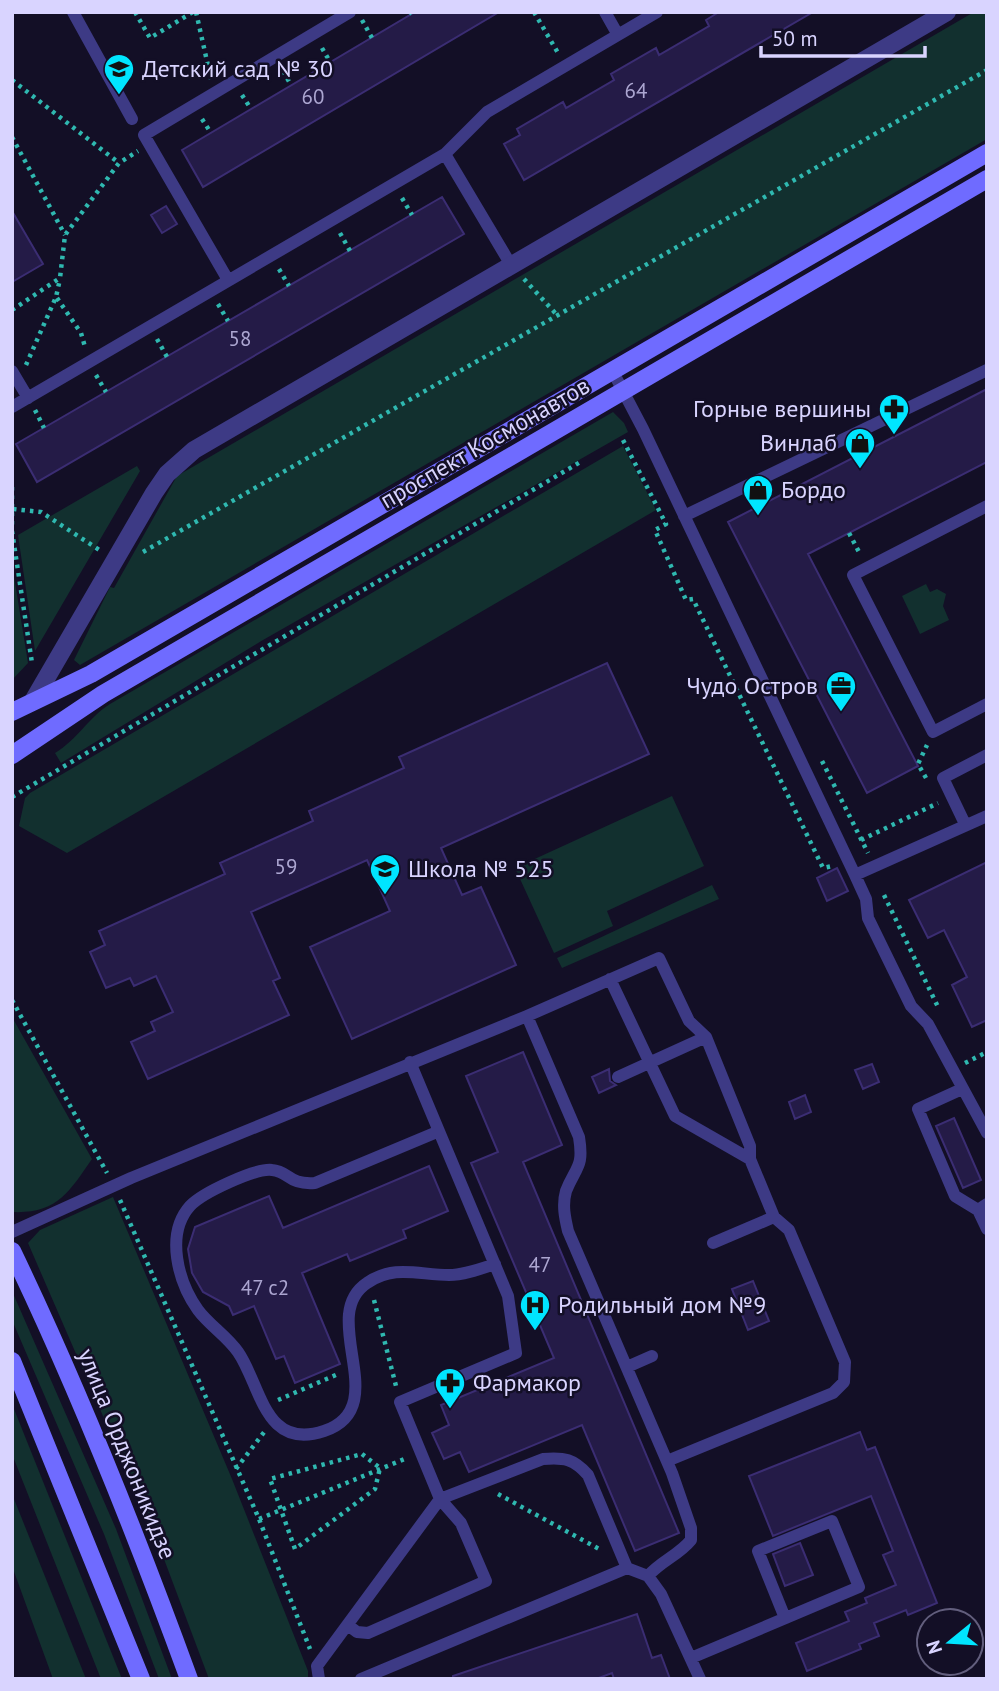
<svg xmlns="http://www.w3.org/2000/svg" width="999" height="1691" font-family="'PT Sans',sans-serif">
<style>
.green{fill:#12302f}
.building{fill:#241b47;stroke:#3b2d73;stroke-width:2}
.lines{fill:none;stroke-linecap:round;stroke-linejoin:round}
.path{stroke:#2fb8b0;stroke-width:4.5;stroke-dasharray:3.5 5;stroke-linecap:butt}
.lane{stroke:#3d3a85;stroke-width:12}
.street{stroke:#3d3a85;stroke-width:18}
.secondary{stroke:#6f6bff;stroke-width:18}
.labels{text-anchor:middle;stroke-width:5;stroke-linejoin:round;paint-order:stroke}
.number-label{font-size:21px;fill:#aca6d1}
.poi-label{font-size:24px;fill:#d9d4ff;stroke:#130f26;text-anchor:start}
.street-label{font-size:24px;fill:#d9d4ff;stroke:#130f26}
</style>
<rect width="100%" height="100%" fill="#130f26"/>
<path class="green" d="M974 12H987V139L80 665 74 660 110 587 114 588 177 476Z
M613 412 624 423 628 432 263 640 61 763 55 753C77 740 88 718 110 704Z
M623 446 656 510 67 853 19 826 25 798 30 793Z
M137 466 140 471 35 651 18 535Z
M12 564 28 663 12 680Z
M926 584 930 592 937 589 946 594 943 606 949 620 920 634 902 596Z
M672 796 704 866 607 911 613 926 554 953 515 868Z
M712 885 719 899 562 968 557 958Z
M12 1017 92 1159C69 1192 57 1214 12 1212Z
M113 1197 232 1479 308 1671V1679H209L158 1543 28 1243 40 1230Z
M12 1291 116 1529 172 1679H159L104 1534 12 1320Z
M12 1404 122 1679H101L12 1454Z
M12 1494 86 1679H53L12 1566Z"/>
<path class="building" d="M415 12H499L203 187 182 150Z
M719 12H813L524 180 504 144 520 135 517 129 563 102 566 108 614 80 611 74 656 48 659 55 709 26 706 20Z
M442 197 464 234 37 482 16 444Z
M166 206 177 224 162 233 151 215Z
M12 211 43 264 12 282Z
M987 389V462L808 554 918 766 867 793 728 522Z
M607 663 649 754 441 848 462 895 481 887 516 965 352 1039 310 947 390 911 367 860 251 912 280 978 273 981 289 1015 148 1079 131 1042 155 1031 151 1022 173 1012 156 976 134 986 130 978 106 988 90 952 105 945 99 931 225 874 220 863 313 821 309 811 404 768 399 757Z
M987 862V1020L972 1027 952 985 967 977 944 930 928 938 909 900Z
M837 868 848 891 827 901 817 878Z
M523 1052 562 1145 523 1162 679 1533 635 1551 582 1425 469 1472 460 1452 444 1459 432 1433 449 1425 441 1405 554 1358 471 1163 498 1152 466 1076Z
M872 1064 879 1082 863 1089 855 1070Z
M609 1069 610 1081 616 1085 599 1093 592 1077Z
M805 1095 811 1112 795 1119 789 1102Z
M954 1118 981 1180 963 1188 936 1126Z
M429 1166 448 1211 403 1230 406 1238 372 1252 350 1261 347 1254 302 1273 340 1364 295 1383 284 1356 276 1359 254 1306 233 1315 229 1306 203 1292 192 1273 188 1249 195 1227 269 1196 283 1228Z
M753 1281 769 1321 748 1330 732 1289Z
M860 1432 867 1450 875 1447 937 1603 908 1615 906 1610 874 1623 879 1636 859 1644 861 1649 807 1671 796 1643 849 1621 845 1612 867 1603 865 1598 896 1585 883 1555 893 1551 871 1496 773 1536 749 1476Z
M800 1543 813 1575 785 1586 773 1554Z
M637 1614 652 1658 661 1655 670 1679H614L612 1673 596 1679H453V1676Z"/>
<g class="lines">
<path class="path" d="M135 12 150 38 193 12
M196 12 211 79
M410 12 412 14
M534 12 558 53
M362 20 372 38
M322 48 330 62
M283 71 291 85
M12 80 119 163
M242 95 251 109
M202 119 211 133
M12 137 65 235
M402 198 412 215
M340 233 350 251
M279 269 289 286
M524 279 557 315
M57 298 81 333 85 347
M218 304 228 321
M12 310 60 278 65 235 119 163 138 151
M157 339 167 357
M26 365 56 297 60 279
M96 375 106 392
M35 410 44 428
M623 440 666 524 655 530 686 600 693 599 823 868 832 866
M12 487V525
M13 509 41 512 101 551
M12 531 32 663
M849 533 860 554
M143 552 987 70
M822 761 868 853
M926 778 918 764 927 745
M12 797 582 461
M861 840 938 803
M884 895 938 1007
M12 1000 107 1173
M965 1063 987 1052
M120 1200 259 1519 310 1649
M374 1300 396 1386
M278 1400 338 1374
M362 1454 380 1468 375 1489 295 1549 270 1479Z
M236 1469 265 1431
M498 1494 601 1550
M259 1519 407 1458"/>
<path class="lane" d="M73 12 132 119
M605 12 618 35
M445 154 511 265
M228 280 144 135 350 12
M612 370 643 429 855 875 866 899 868 918 911 1006 928 1024 987 1133
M12 371 28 398
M12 407 445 154 487 112 657 12
M987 506 853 575 933 732 987 704
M684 516 987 370
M965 824 943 778 987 755
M855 875 987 816
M610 979 675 1116 750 1159
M527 1016 659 958 689 1021 706 1037 750 1146V1159L774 1217 713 1243
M618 1077 706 1037
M962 1089 918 1109 955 1196 978 1210
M437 1132 315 1183C288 1185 289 1171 272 1170 255 1168 202 1193 190 1206 165 1234 178 1282 198 1310 209 1325 227 1336 238 1352 261 1385 264 1451 324 1431 395 1407 316 1317 367 1283 394 1264 419 1275 449 1275 464 1275 480 1269 495 1264
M987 1204 978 1210 987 1229
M12 1232 131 1178 527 1016 579 1137C584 1168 576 1166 566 1191 562 1205 565 1218 568 1231L672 1473 691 1528V1540C679 1555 661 1561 648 1576
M627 1367 652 1356
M667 1461 833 1393 844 1382 845 1362 789 1230 774 1217
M349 1626 357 1632 368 1633 486 1581 461 1523 440 1499 543 1459C564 1457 574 1459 588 1475L627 1568
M691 1658 859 1587 832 1521 758 1551 785 1618
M319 1679 317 1666 440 1499 400 1402 516 1353 508 1296 410 1062
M361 1679 627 1568 648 1576 661 1594 700 1679"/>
<path class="street" d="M33 701 154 493 167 474 194 450 947 12"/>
<path class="secondary" d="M12 712 91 674 987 153
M12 755 103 694 987 179
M12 1251C79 1390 136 1534 189 1679
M12 1361 141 1679"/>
</g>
<defs>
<g id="school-pin" transform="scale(1.575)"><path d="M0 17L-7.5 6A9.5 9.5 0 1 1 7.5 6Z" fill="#00e5ff" stroke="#130f26"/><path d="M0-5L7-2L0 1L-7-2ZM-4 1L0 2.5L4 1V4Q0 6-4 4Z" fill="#111"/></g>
<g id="pharmacy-pin" transform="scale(1.575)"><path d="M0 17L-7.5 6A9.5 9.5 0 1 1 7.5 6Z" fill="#00e5ff" stroke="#130f26"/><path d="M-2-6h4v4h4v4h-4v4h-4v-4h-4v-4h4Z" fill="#111"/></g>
<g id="shop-pin" transform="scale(1.575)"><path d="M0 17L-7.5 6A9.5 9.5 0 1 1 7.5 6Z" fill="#00e5ff" stroke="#130f26"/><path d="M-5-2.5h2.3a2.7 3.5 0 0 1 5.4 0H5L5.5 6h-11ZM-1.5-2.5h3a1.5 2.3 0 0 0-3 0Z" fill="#111"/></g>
<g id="office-pin" transform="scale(1.575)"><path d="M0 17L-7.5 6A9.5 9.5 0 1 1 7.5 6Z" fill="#00e5ff" stroke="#130f26"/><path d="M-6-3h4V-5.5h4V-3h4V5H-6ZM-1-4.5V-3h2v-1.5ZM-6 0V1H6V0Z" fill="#111"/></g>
<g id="hospital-pin" transform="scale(1.575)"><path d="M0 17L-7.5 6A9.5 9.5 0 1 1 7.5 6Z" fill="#00e5ff" stroke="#130f26"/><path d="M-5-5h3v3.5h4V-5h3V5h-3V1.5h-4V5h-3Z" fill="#111"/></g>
</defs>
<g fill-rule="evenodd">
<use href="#school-pin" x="119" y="69"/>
<use href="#pharmacy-pin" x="894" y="409"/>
<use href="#shop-pin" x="860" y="443"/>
<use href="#shop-pin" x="758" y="490"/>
<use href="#office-pin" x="841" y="686"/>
<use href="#school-pin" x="385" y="869"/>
<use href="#hospital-pin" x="535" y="1305"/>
<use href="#pharmacy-pin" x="450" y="1383"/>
</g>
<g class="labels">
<g class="number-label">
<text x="636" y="98">64</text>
<text x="313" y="104">60</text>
<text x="240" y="346">58</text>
<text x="286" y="874">59</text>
<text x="540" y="1272">47</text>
<text x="265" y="1295">47 с2</text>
</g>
<g class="poi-label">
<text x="142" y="77">Детский сад № 30</text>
<text x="871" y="417" text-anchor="end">Горные вершины</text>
<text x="837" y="451" text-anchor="end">Винлаб</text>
<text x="781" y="498">Бордо</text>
<text x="818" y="694" text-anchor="end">Чудо Остров</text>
<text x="408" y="877">Школа № 525</text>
<text x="558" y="1313">Родильный дом №9</text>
<text x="473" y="1391">Фармакор</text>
</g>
<g class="street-label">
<text transform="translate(485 443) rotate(-30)" y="8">проспект Космонавтов</text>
<text transform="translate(127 1454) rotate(68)" y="8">улица Орджоникидзе</text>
</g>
</g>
<rect width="999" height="1691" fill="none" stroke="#d9d4ff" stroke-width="28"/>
<g transform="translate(950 1642) rotate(252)"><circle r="33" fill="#130f26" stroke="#625e7d" stroke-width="2"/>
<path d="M0-5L12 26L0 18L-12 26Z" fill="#00e5ff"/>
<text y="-10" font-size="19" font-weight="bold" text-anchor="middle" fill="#d9d4ff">N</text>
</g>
<path d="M761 46v10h164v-10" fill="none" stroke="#d9d4ff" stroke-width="3.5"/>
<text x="772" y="46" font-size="21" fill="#d9d4ff" stroke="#130f26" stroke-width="5" paint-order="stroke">50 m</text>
</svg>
